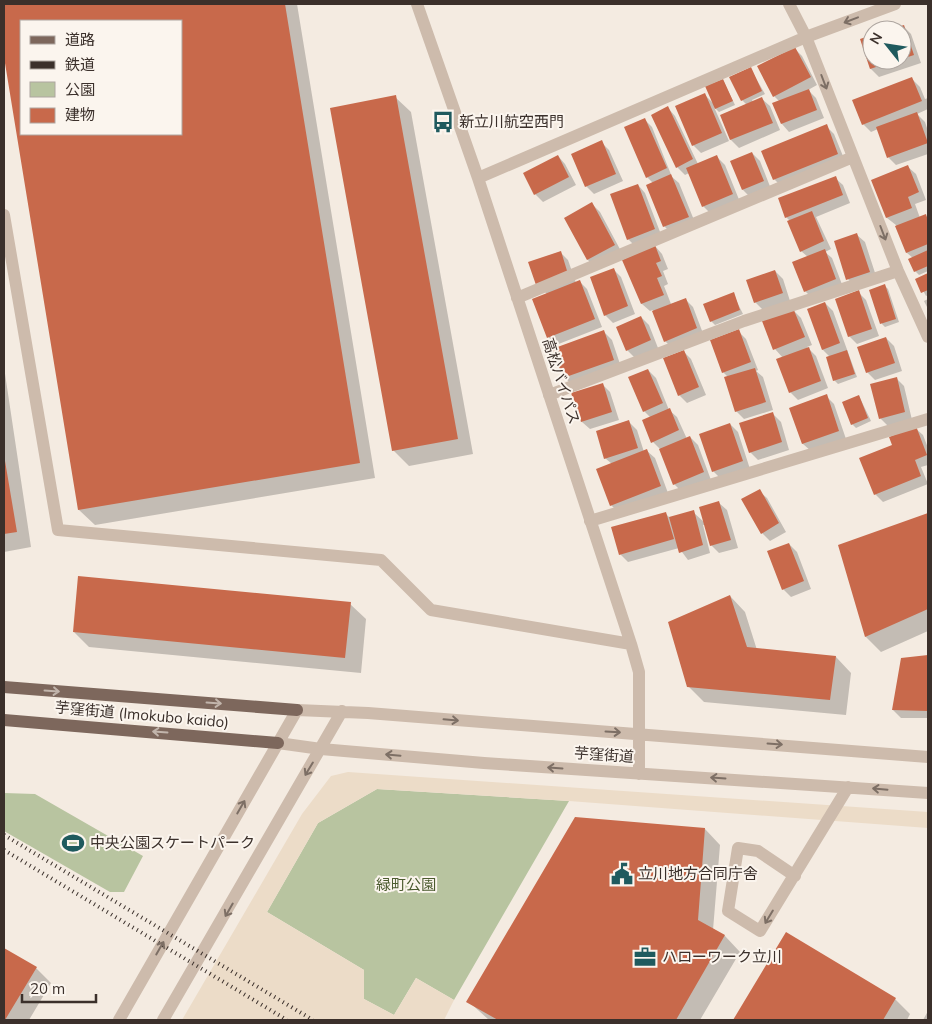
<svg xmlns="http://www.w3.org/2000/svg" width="932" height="1024" font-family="Mulish,'Noto Sans JP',sans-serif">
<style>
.green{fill:#b8c4a0}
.plaza{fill:#ecdcc8}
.shadow{fill:#0003;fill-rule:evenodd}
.building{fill:#c8694b;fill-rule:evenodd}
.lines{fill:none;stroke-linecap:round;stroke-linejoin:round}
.minor{stroke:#cdbbac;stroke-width:12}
.major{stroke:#7d675c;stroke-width:12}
.rail{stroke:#3b302b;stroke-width:4;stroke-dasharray:1 4;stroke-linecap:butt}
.oneway{stroke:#7d6f65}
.oneway2{stroke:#c2b5ac}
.labels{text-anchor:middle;stroke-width:4;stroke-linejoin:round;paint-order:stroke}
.poi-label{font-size:15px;fill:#3b302b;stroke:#fbf5ee;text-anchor:start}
.street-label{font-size:15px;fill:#3b302b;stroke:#fbf5ee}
.park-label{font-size:15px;fill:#4a5a2e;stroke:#fbf5ee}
</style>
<rect width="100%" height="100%" fill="#f4ebe1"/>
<path class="green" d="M377 789 569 801 454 1000 416 978 394 1015 364 999V970L267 912 318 823Z
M4 793 35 794 143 856 124 892H110L4 831Z"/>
<path class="plaza" d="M348 772 928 812V828L569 801 377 789 318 823 267 912 364 970V999L394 1015 416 978 454 1000 444 1020H182L302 814 331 776Z"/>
<path class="shadow" d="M4 4H297L375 478 95 525 79 510 4 50ZM21 21H181V134H21Z
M903 26 911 34 921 63 879 77 871 69 862 40 872 37V60H902V30H892Z
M794 48 802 56 817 85 808 90 816 98 824 118 789 132 782 124 780 102 774 96Z
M750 68 765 94 752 100 753 102 762 99 770 106 780 130 739 148 731 140 722 116 747 105 742 100Z
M912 79 920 87 925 99 928 98V109L917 114 925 122 928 131V154L896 165 889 158 878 129 871 132 863 124Z
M723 80 735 105 719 112 714 107 729 141 701 153 693 145 704 94 714 104Z
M395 97 411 112 473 454 409 466 393 450Z
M668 108 675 116 698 164 717 157 725 165 740 202 711 214 703 206 689 173 685 175 677 167Z
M644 119 652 127 672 177 679 183 696 225 672 234 664 226 653 183 647 177Z
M826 126 834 134 845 161 782 187 774 179Z
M601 142 609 150 623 181 594 194 586 186Z
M752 153 760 161 771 189 750 197 743 190Z
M558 156 565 164 576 185 543 202 535 194Z
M908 167 916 174 926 200 915 204 920 218 925 215 928 218V271L919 275 915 271 913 258 907 253 896 225 887 218 873 181Z
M835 178 843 185 850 203 816 217 831 249 825 252 832 258 843 287 813 299 805 291 808 257 801 251 790 221 786 217Z
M638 185 645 193 662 237 636 247 628 239Z
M592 204 600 212 622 253 595 268 588 260 565 218Z
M857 235 865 242 877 279 855 287 848 279Z
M655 246 662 254 668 269 663 271 668 284 664 286 671 304 685 299 693 307 704 336 673 349 665 341 653 310 650 311 642 304 623 260Z
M560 252 568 260 576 283 579 281 587 289 602 327 556 345 548 337 547 294 537 284Z
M614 270 621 277 635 314 613 323 605 315Z
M775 271 783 279 790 301 763 310 755 302Z
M928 274V295L926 296 917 279Z
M885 286 888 289 899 322 885 327 882 324 871 290Z
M858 292 866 300 879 336 857 344 849 336Z
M733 294 743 314 715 325 711 321Z
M928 299V309L924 301Z
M825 303 833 311 857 377 838 384 834 380 830 357 823 350 808 309Z
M793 310 801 318 812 345 807 347 816 356 828 388 798 400 790 392 783 358 775 349Z
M641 317 649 325 658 348 635 358 627 350Z
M738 331 746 339 758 370 756 371 763 377 773 410 744 419 736 411 728 377 723 372Z
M604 332 612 340 621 367 572 385 564 377Z
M886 338 894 346 902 371 875 380 867 372Z
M683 351 691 359 706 395 687 403 679 395Z
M4 367 31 547 4 552Z
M648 370 656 378 669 410 677 417 687 439 690 437 698 445 711 480 682 492 674 484 661 450 653 442 651 418 644 411Z
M896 378 904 386 912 420 888 426 880 418Z
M602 384 610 392 619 420 590 429 582 422Z
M826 396 834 404 846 439 811 451 803 444 791 409Z
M859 396 871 421 856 428 852 424Z
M773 414 781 422 789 450 758 460 750 452Z
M629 422 637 430 644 452 647 451 655 458 668 493 619 513 611 505 612 464 605 458Z
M730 424 738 432 750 469 721 479 713 471Z
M915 428 923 435 928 448V465L921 467 928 484 883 502 875 494 894 446Z
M759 491 767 498 786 532 770 541 762 533Z
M719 503 727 510 738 548 719 553 711 545 705 525H703L710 553 688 560 679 548 628 562 620 554 665 513 670 518 693 512 705 523Z
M928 514V631L881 652 866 637 839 546Z
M789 544 797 552 811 589 791 597 783 589Z
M730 596 745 612 757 650 836 657 851 673 846 715 704 702 688 686Z
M350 604 366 619 361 673 89 647 74 632Z
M928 656V718H901L893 710 902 659Z
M705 829 720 845 713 930 725 936 740 952 700 1020H489L468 1001Z
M787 934 895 999 910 1014 907 1020H735Z
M4 949 36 968 51 983 29 1020H4Z
M928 1011V1020H923Z"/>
<path class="building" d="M4 4H285L360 463 78 510 4 57ZM21 21H181V134H21Z
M904 25 914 55 902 59V30H889Z
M872 35V60H897L870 69 860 39Z
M795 47 811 77 773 97 757 66Z
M751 67 762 91 741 101 729 77Z
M912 77 922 101 862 125 852 100Z
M723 79 733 101 715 109 705 86Z
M809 89 817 110 781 124 772 103Z
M705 93 722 133 692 146 675 106Z
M396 95 458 439 392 451 330 108Z
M762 97 773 123 730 140 720 115Z
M668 106 693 159 676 168 651 115Z
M917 112 928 143 887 158 876 127Z
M645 118 667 168 646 178 624 127Z
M827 124 838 154 773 180 761 151Z
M602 140 616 174 585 187 571 154Z
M752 152 764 181 742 190 730 161Z
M558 155 569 177 534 195 523 173Z
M717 155 733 194 702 207 686 168Z
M908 165 919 192 908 197 912 208 886 218 871 180Z
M671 174 689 217 663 227 646 185Z
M836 176 843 195 785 218 778 198Z
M638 184 655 229 627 240 610 194Z
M592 202 615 245 587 260 564 218Z
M812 211 824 241 800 252 787 221Z
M926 214 928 221V244L906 253 895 226Z
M857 233 870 272 846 280 834 241Z
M655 245 661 261 656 263 662 276 657 278 664 295 641 304 622 260Z
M825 249 836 279 804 292 792 262Z
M928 250V266L914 272 908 259Z
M561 251 568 274 536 285 528 262Z
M614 268 628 306 604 316 590 277Z
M775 270 783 293 754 303 746 280Z
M928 273V290L921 293 915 279Z
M580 280 595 319 547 338 532 299Z
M885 284 896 319 880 324 869 290Z
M859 290 872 329 848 337 835 299Z
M734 292 740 310 710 322 703 304Z
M686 298 697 328 664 342 652 311Z
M825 302 840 343 822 350 807 309Z
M793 308 805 337 773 350 762 321Z
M641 316 651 340 626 351 616 327Z
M739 329 751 362 722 373 710 340Z
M604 330 614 360 563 378 552 349Z
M886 337 895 363 866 373 857 347Z
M809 347 821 381 789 393 776 359Z
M684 350 699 387 678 396 663 358Z
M847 350 855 374 833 381 826 357Z
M755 368 766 402 735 412 724 377Z
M648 369 663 403 643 412 628 377Z
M897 377 905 412 879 419 870 384Z
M603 383 612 412 581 422 571 393Z
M827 394 839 431 802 444 789 408Z
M859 395 868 418 851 425 842 402Z
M670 408 679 430 651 443 642 420Z
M773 412 782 442 749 453 739 423Z
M629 420 638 448 604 459 596 431Z
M730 423 743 461 712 472 699 434Z
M916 426 927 455 915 460 921 476 874 495 859 458 892 445 889 437Z
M690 436 704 472 673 485 659 449Z
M647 449 661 486 610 506 596 469Z
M4 455 17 532 4 534Z
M760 489 779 523 761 534 741 499Z
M719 501 731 540 710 546 699 507Z
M694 510 703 545 679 553 669 517Z
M666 512 674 539 619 555 611 527Z
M928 513V609L865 637 838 545Z
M789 543 804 581 782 590 767 551Z
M78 576 351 602 345 658 73 632Z
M730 595 747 647 836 656 830 700 687 687 668 622Z
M928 655V711L892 710 901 658Z
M575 817 705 828 698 920 725 935 676 1020H498L466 1002Z
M786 932 896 998 883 1020H733Z
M4 948 37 967 5 1020H4Z"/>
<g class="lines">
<path class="minor" d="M417 4 478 178 631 644 639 672V774
M789 4 806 37 898 271 928 337
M478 178 806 37 895 4
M4 215 58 530 381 560 431 610 631 644
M517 298 853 157
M549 395 744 321 898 271
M590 521 928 419
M278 743 321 749 484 763 928 793
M795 876 758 851 738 848 728 911 760 931 848 787
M119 1020 297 710 368 713 928 757
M163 1020 342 711"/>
<path class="major" d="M4 687 297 710
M4 720 278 743"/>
<path class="rail" d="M4 835 313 1020
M4 850 287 1020"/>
</g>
<defs><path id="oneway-shaft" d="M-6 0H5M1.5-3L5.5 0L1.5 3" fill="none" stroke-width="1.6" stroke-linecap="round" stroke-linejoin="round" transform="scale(1.25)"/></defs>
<g class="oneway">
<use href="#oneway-shaft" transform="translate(851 20) rotate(159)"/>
<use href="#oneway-shaft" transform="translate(824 82) rotate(69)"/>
<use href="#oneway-shaft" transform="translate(883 233) rotate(69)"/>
<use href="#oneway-shaft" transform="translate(451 720) rotate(5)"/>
<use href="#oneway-shaft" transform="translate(613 732) rotate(3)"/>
<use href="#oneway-shaft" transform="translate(775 744) rotate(4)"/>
<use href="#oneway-shaft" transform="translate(393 755) rotate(-175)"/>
<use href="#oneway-shaft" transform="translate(555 768) rotate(-176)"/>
<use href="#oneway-shaft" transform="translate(309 769) rotate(121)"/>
<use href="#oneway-shaft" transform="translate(718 778) rotate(-176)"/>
<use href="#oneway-shaft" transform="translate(880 789) rotate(-175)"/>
<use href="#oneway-shaft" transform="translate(241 807) rotate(-60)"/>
<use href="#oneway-shaft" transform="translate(229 910) rotate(120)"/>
<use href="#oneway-shaft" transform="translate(769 917) rotate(121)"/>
<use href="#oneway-shaft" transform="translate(160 948) rotate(-60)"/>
</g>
<g class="oneway2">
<use href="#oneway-shaft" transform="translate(52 691) rotate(4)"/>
<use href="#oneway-shaft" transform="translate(214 703) rotate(4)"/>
<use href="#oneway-shaft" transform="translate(160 732) rotate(-176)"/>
</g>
<defs>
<g id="bus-bare" transform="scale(1.725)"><path d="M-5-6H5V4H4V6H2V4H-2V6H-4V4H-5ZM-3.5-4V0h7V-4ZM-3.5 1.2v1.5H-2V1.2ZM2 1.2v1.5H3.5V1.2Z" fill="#1f5a5e" stroke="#fbf5ee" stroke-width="2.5" paint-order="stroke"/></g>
<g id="stadium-bare" transform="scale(1.725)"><path d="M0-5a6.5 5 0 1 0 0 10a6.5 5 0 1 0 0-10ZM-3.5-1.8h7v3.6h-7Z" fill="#1f5a5e" stroke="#fbf5ee" stroke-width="2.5" paint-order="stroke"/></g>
<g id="civic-bare" transform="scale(1.725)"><path d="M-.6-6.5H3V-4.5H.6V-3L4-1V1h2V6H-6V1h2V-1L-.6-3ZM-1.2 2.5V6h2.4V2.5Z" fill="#1f5a5e" stroke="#fbf5ee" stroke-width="2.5" paint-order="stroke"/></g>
<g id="office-bare" transform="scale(1.725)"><path d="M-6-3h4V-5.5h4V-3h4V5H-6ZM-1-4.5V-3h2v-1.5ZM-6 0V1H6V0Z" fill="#1f5a5e" stroke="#fbf5ee" stroke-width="2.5" paint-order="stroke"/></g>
</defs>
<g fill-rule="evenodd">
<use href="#bus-bare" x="443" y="122"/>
<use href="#stadium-bare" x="73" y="843"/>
<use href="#civic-bare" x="622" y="874"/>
<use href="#office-bare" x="645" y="957"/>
</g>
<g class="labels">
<g class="poi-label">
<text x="459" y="127">新立川航空西門</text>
<text x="90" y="848">中央公園スケートパーク</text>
<text x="638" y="879">立川地方合同庁舎</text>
<text x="662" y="962">ハローワーク立川</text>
</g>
<g class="street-label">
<text transform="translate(561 381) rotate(72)" y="5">高松バイパス</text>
<text transform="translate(142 715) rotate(5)" y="5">芋窪街道 (Imokubo kaido)</text>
<text transform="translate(604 755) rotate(4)" y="5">芋窪街道</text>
</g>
<g class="park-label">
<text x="406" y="890">緑町公園</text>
</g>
</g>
<rect width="932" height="1024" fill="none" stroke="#3b302b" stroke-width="10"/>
<rect x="20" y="20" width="162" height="115" fill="#fbf5ee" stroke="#aea6a0"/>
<rect x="30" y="36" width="25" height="8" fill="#7d675c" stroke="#aea6a0"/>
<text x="65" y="45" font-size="15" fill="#3b302b">道路</text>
<rect x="30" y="61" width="25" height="8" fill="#3b302b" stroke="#aea6a0"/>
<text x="65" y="70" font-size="15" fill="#3b302b">鉄道</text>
<rect x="30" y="82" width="25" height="15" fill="#b8c4a0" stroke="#aea6a0"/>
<text x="65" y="95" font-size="15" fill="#3b302b">公園</text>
<rect x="30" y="108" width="25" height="15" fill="#c8694b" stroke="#aea6a0"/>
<text x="65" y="120" font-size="15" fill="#3b302b">建物</text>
<g transform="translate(887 45) rotate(300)"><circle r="24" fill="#fbf5ee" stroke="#aea6a0"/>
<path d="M0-4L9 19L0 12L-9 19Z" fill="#1f5a5e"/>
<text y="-8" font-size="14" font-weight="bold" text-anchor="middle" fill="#3b302b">N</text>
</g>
<path d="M22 994v8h74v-8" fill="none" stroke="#3b302b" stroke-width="2.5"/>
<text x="30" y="994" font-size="15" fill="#3b302b" stroke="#fbf5ee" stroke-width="4" paint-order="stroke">20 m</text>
</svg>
